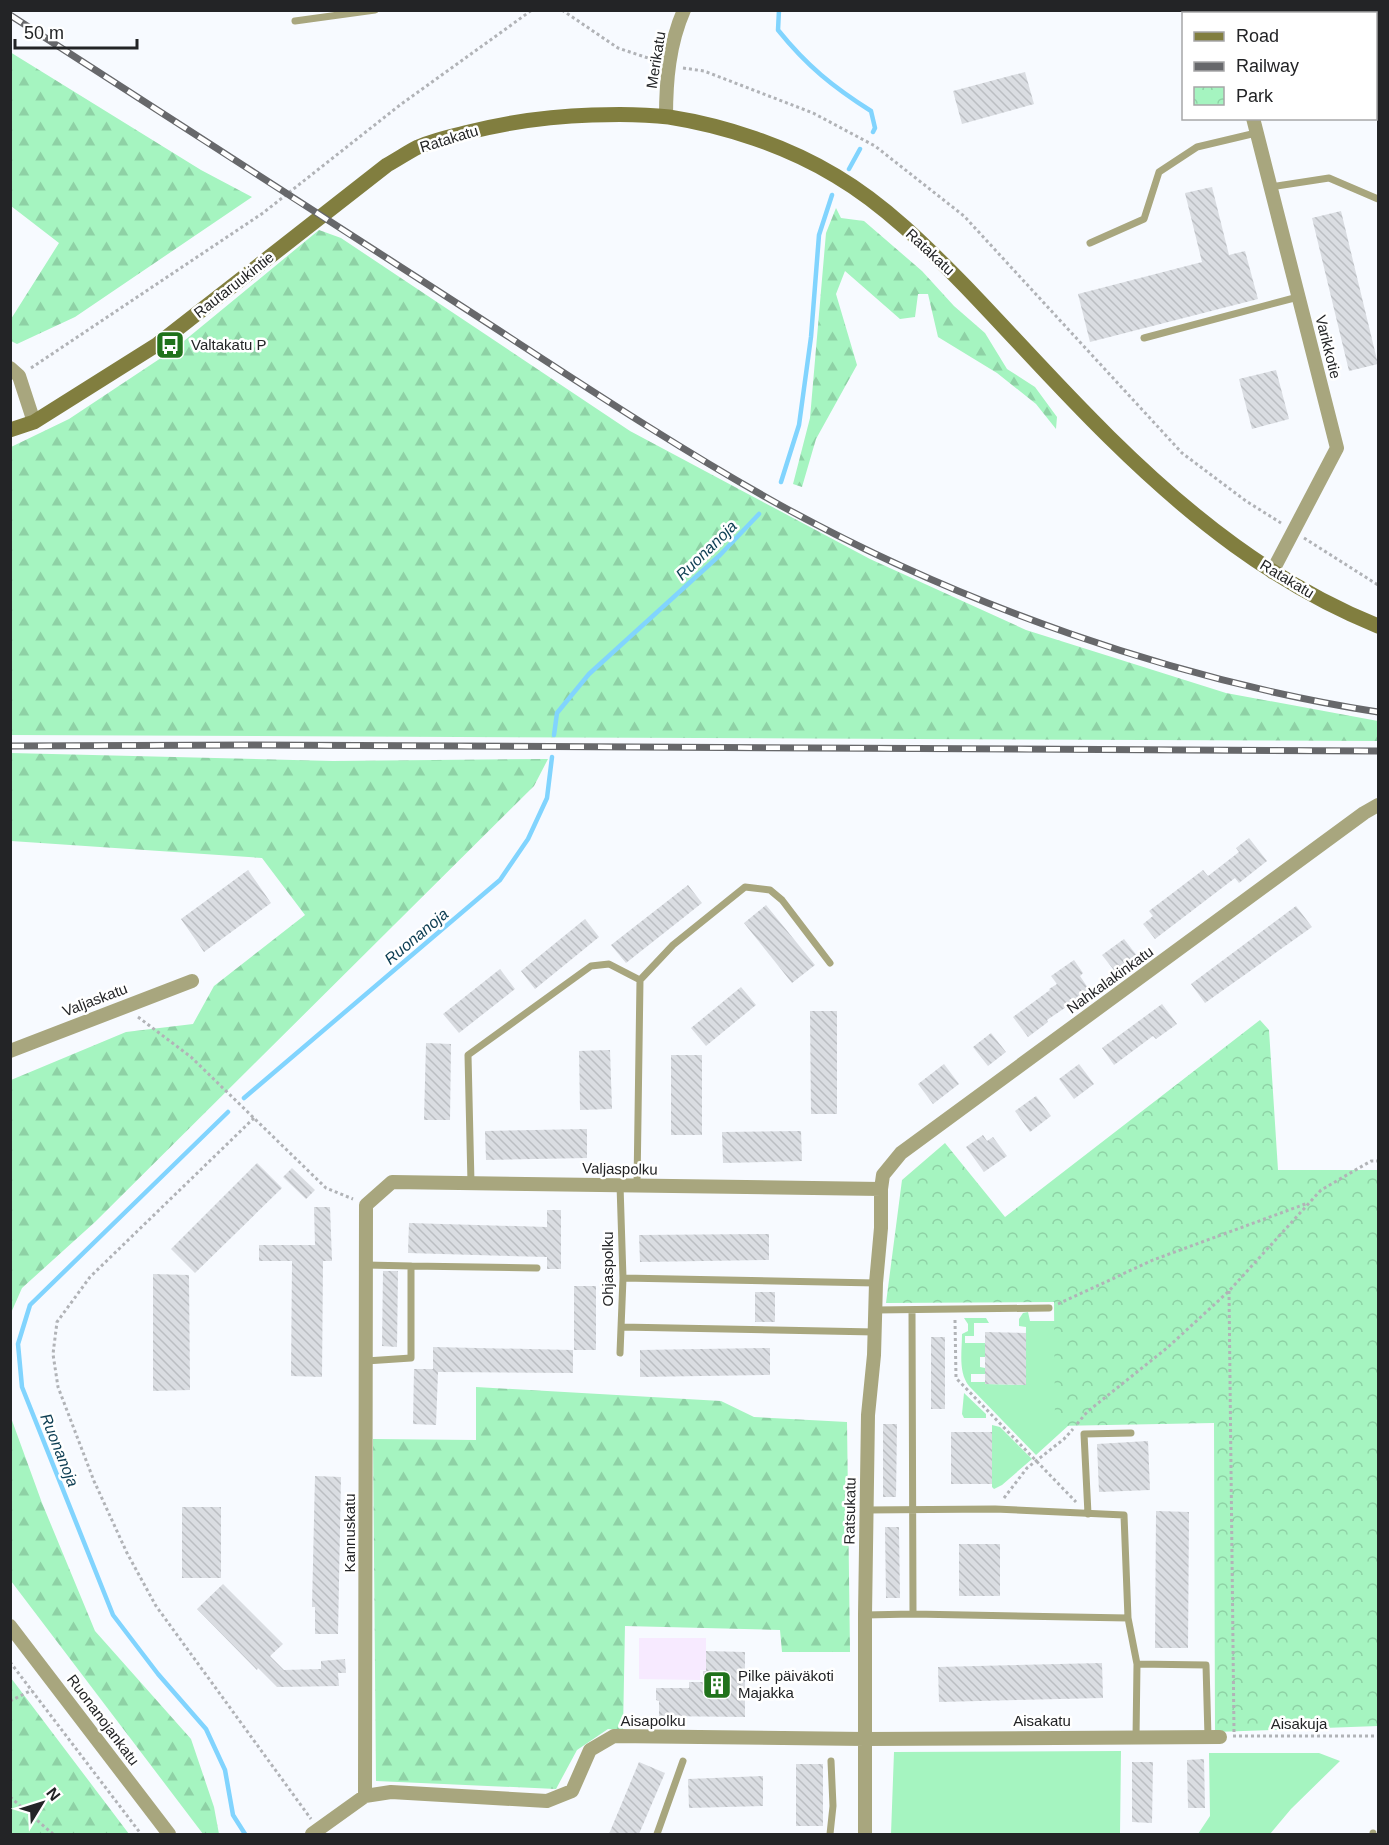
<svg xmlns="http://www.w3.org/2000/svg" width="1389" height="1845" font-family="Helvetica,sans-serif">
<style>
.education{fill:#f7eaff}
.grass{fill:#a5f4c0}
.forest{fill:url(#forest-firs)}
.park{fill:url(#park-crowns)}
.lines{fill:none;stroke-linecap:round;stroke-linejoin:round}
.stream{stroke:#81d4fe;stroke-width:4.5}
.building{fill:url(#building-back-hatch)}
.path{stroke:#b1b3b7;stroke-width:3;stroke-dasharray:3 3;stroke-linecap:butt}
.lane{stroke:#a8a67e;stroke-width:7}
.street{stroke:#a8a67e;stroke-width:14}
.secondary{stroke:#817e3f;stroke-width:15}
.rail-casing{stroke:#67686b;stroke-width:7}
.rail{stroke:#fff;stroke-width:4.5;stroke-dasharray:14;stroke-linecap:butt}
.labels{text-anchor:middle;stroke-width:5;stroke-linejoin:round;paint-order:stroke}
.street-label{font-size:15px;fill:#232426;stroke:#fff}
.poi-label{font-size:15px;fill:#232426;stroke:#fff;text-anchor:start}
.water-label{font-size:16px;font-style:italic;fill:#0c3d52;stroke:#fff}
</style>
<defs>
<pattern id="forest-firs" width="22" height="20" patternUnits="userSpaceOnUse" patternTransform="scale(1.5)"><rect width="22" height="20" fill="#a5f4c0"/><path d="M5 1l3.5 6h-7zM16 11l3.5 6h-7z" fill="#8ed1a5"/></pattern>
<pattern id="park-crowns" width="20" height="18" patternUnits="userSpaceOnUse" patternTransform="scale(1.5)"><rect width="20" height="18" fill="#a5f4c0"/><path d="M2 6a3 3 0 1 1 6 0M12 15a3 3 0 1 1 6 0" fill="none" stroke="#8ed1a5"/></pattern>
<pattern id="building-back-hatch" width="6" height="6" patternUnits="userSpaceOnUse" patternTransform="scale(1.5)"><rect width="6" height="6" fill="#dadde2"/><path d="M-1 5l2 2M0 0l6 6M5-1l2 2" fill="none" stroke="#bbbec2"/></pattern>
</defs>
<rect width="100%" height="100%" fill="#f7faff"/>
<path class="education" d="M639 1638H706V1670H700V1680L639 1679Z"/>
<path class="grass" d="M1028 1312 1030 1321H1055V1425H1069L1036 1455 969 1386C958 1372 962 1352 962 1334L968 1331V1324L964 1318H986L989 1323H974V1336H965V1343H985V1357H980V1367L985 1368V1374H971V1382H985V1384L1025 1385 1026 1327 1019 1326V1319L1023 1313Z
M964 1393 986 1414V1418H964L962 1414Z
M992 1425 1000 1427 1032 1459 1002 1485 994 1489 992 1487Z
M1121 1751 1120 1834H891L894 1752Z
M1209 1753H1319L1340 1761 1291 1809 1270 1834H1198L1210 1816Z"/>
<path class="forest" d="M10 52 201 170 252 197 75 317 17 344 11 341V319L59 243 11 206Z
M836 208 841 218 864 221 922 271 954 306 985 333 1007 369 1035 387 1057 417 1056 429 1036 404 997 373 938 337 928 294H918L915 317 900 319 845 271 836 294 857 365 816 439 802 487 793 484 810 418 826 233Z
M319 230 341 238 630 431 870 559 1026 630 1226 693 1378 721V741L11 735V447L69 419 173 350Z
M11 753 333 761 548 759 534 786 95 1222 22 1288 11 1313V1080L126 1032 193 1024 214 986 305 915 262 858 11 841Z
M476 1387 721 1401 754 1417 847 1422 850 1652H782L780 1630 625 1626 623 1730 608 1729 577 1750 556 1789 376 1781 373 1439 476 1440Z
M10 1415 42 1503 95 1631 191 1739 214 1807 219 1834H203L11 1581Z
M11 1678 129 1834H11Z"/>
<path class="park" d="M1260 1020 1269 1030 1278 1170H1378V1726L1215 1732 1214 1423 1055 1426 1054 1302 886 1303 902 1180 945 1143 1005 1217Z"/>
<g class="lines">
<path class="stream" d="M779 10 778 30C807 66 833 87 871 111L875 128 873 132
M849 169 860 149
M781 482 799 425 811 337 819 235 832 195
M554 735 557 713 589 674 720 555 759 514
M244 1098 500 880 528 839 547 798 552 757
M228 1112 30 1305 18 1344 22 1387 113 1615 158 1674 206 1729 225 1770 233 1815 245 1834"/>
</g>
<path class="building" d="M1025 72 1034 104 962 124 953 91Z
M1212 187 1229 255 1245 251 1258 299 1090 342 1078 294 1202 262 1185 193Z
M1341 211 1378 364 1349 371 1312 218Z
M1276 370 1289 419 1252 429 1239 379Z
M1249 838 1267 861 1239 883 1235 878 1155 939 1143 924 1153 916 1149 911 1203 870 1208 876 1239 852 1236 848Z
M248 870 271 903 204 952 181 919Z
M688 885 702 903 626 963 611 945Z
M766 905 815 965 792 983 744 923Z
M1296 906 1312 927 1205 1003 1191 984Z
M585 919 599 937 535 989 521 971Z
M1124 939 1138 957 1117 974 1102 955Z
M1074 960 1083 973 1080 976 1090 991 1047 1020 1048 1022 1028 1037 1013 1017 1050 990 1049 989 1057 984 1051 976Z
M500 969 515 989 459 1033 443 1014Z
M741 987 756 1005 706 1046 691 1028Z
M1162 1004 1177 1024 1156 1039 1153 1036 1114 1065 1102 1048Z
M810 1011H837V1114H811Z
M991 1033 1006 1052 988 1066 973 1047Z
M426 1043 451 1044 450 1120H424Z
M610 1050 612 1109 580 1110 579 1051Z
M671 1055H702V1135H671Z
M944 1064 959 1084 933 1104 918 1084Z
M1079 1064 1094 1084 1074 1099 1059 1079Z
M1036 1096 1051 1116 1030 1132 1015 1111Z
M587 1129V1158L486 1160 485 1131Z
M801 1131 802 1161 723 1163 722 1132Z
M983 1135 987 1141 993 1137 1007 1156 984 1172 966 1147Z
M257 1163 282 1188 195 1273 171 1249Z
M292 1168 315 1190 306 1199 283 1177Z
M314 1207H330L332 1261H323L322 1377 291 1376 292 1261H259V1245H315Z
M547 1210H561V1269H547V1257L408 1253 409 1223 547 1227Z
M769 1234V1260L640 1262 639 1235Z
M383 1271H398L397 1347 382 1346Z
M153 1274 189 1275 190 1390 153 1391Z
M574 1286H596V1350H574Z
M755 1292H775V1322H755Z
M985 1332 1026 1333V1385L985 1384Z
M931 1337H945V1409H931Z
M433 1347 573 1350V1373L438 1372 436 1425 413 1424 414 1369H433Z
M770 1348V1375L640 1377V1350Z
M883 1424H897L896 1497H883Z
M951 1432H992V1484H951Z
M1148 1441 1150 1490 1099 1492 1097 1444Z
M315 1476 341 1477 338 1634H315V1607H312Z
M182 1507H221V1578H182Z
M1156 1511 1189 1512 1188 1648H1155Z
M885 1527H899L900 1598H886Z
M959 1544H1000V1596H959Z
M223 1584 283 1644 270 1656 284 1670 321 1669V1661L345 1659 346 1673H338L339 1686 277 1687 258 1668 257 1670 197 1609Z
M706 1651 745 1652V1717L659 1716V1701L656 1700V1688H689V1682H703V1671H706Z
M1102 1663 1103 1698 939 1702 938 1667Z
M1204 1759 1205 1808H1188L1187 1760Z
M639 1762 665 1773 639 1834H609Z
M1132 1762H1153L1152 1823 1132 1822Z
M796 1764H823V1826H796Z
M763 1776V1806L689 1808 688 1779Z"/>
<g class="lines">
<path class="path" d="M562 10 618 48 657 61
M683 68 704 71 813 113 875 146 964 216 1182 453 1246 501 1281 523
M31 368 263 213 400 105 532 10
M1304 538 1378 585
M138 1017 191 1057 326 1188 353 1199
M254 1118 90 1277 57 1322 53 1354 58 1387 94 1481 127 1553 156 1606 311 1819
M1229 1291 1234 1733
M1058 1304 1153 1260 1308 1203
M955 1320 956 1378 1076 1502
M1077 1424 1087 1412 1167 1348 1229 1291 1321 1190 1371 1161H1378
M1004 1498 1027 1468 1064 1439 1073 1429
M10 1662 141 1834
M10 1701 32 1690
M1233 1736H1378
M10 1797 53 1834"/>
<path class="lane" d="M295 21 375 10
M1270 187 1329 178 1378 199
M1090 243 1144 219 1159 172 1197 147 1256 133
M1144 338 1298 297
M471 1183 468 1055 591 966 609 964 640 980
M620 1185 623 1278 620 1353
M637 1186 640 980 673 945 745 887 770 890 782 900 830 963
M366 1265 411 1266
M623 1278 876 1283
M876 1310 1049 1308
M621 1327 875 1332
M366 1361 411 1358V1266L537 1268
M866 1510 995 1509 1124 1515 1128 1618 913 1614
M1088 1514 1084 1434 1131 1433
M865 1615 913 1614 912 1310
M1128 1618 1137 1664
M1136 1738 1137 1664 1206 1665 1208 1737
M1373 1833V1834
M657 1834 683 1761
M830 1834 833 1806 831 1761"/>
<path class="street" d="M1239 10 1240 14
M666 117C666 81 669 44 684 10
M1253 118 1337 448 1272 572
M10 368 19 376 34 422
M10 1051 192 981
M10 1626 169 1834
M365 1796 391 1792 547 1801 572 1791 590 1750 614 1736 865 1739 1220 1737
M312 1834 365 1796 366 1205 392 1182 881 1189
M865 1834V1615L868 1415 874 1355 876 1283 881 1228V1189L883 1175 901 1153 1364 813 1378 805"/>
<path class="secondary" d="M10 430 34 422 158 344 387 165C398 159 408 152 418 147 434 140 453 136 469 132 510 122 550 116 592 115 617 114 644 114 669 117 726 126 786 146 836 176 885 205 927 247 966 287 1014 337 1060 389 1109 437 1189 516 1274 584 1378 626"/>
<g class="rail-casing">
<path id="rail" d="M10 15C159 111 307 207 455 302 562 371 667 442 778 504 959 604 1174 680 1378 712
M10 746 254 745 1378 751"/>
</g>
<use href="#rail" class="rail"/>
</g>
<defs>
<g id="bus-square" transform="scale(1.5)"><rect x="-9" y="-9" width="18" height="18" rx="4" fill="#20721b" stroke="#fff"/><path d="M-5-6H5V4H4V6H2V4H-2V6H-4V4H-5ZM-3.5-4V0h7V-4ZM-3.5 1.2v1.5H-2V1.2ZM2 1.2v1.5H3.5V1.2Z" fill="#fff"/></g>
<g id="building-square" transform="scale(1.5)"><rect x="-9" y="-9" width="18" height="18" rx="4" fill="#20721b" stroke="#fff"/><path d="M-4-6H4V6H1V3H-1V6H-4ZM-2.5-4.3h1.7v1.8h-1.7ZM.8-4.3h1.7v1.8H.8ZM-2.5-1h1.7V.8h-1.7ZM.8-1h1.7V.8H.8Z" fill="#fff"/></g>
</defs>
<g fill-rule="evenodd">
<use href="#bus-square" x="170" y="345"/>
<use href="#building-square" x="717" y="1685"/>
</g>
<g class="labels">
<g class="street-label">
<text transform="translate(656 60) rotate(-81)" y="5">Merikatu</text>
<text transform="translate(449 139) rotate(-17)" y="5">Ratakatu</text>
<text transform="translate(930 252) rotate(43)" y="5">Ratakatu</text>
<text transform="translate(234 285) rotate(-38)" y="5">Rautaruukintie</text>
<text transform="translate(1328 347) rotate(76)" y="5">Varikkotie</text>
<text transform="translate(1287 579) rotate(31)" y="5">Ratakatu</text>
<text transform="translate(1110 980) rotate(-36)" y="5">Nahkalakinkatu</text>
<text transform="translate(95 1000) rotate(-21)" y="5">Valjaskatu</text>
<text transform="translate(620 1169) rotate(1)" y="5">Valjaspolku</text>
<text transform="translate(608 1269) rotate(-90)" y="5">Ohjaspolku</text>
<text transform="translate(850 1511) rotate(-89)" y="5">Ratsukatu</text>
<text transform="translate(350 1533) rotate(-90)" y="5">Kannuskatu</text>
<text transform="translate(103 1720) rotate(53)" y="5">Ruonanojankatu</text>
<text x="653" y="1726">Aisapolku</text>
<text x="1042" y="1726">Aisakatu</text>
<text x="1299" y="1729">Aisakuja</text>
</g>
<g class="poi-label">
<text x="191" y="350">Valtakatu P</text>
<text x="738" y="1681">Pilke päiväkoti<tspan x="738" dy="17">Majakka</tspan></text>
</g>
<g class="water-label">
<text transform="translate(706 550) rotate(-44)" y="6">Ruonanoja</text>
<text transform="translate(416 936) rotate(-40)" y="6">Ruonanoja</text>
<text transform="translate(60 1450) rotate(68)" y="6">Ruonanoja</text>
</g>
</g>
<rect width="1389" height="1845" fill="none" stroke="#232426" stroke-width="24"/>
<rect x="1182" y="12" width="195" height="108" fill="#ffffff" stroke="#a7a7a8" stroke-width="1.5"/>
<rect x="1194" y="32" width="30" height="9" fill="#817e3f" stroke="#a7a7a8" stroke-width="1.5"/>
<text x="1236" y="42" font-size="18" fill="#232426">Road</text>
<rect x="1194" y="62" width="30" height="9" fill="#67686b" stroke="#a7a7a8" stroke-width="1.5"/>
<text x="1236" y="72" font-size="18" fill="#232426">Railway</text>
<rect x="1194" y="87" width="30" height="18" fill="url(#park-crowns)" stroke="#a7a7a8" stroke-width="1.5"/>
<text x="1236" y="102" font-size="18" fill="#232426">Park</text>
<g transform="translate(42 1803) rotate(52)" stroke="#ffffff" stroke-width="4.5" paint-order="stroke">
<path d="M0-4.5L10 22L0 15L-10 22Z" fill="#232426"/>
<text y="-9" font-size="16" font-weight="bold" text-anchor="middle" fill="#232426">N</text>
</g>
<path d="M15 39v9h122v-9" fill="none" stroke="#232426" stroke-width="3"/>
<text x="24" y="39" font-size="18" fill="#232426" stroke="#ffffff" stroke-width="4.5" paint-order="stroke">50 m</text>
</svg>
